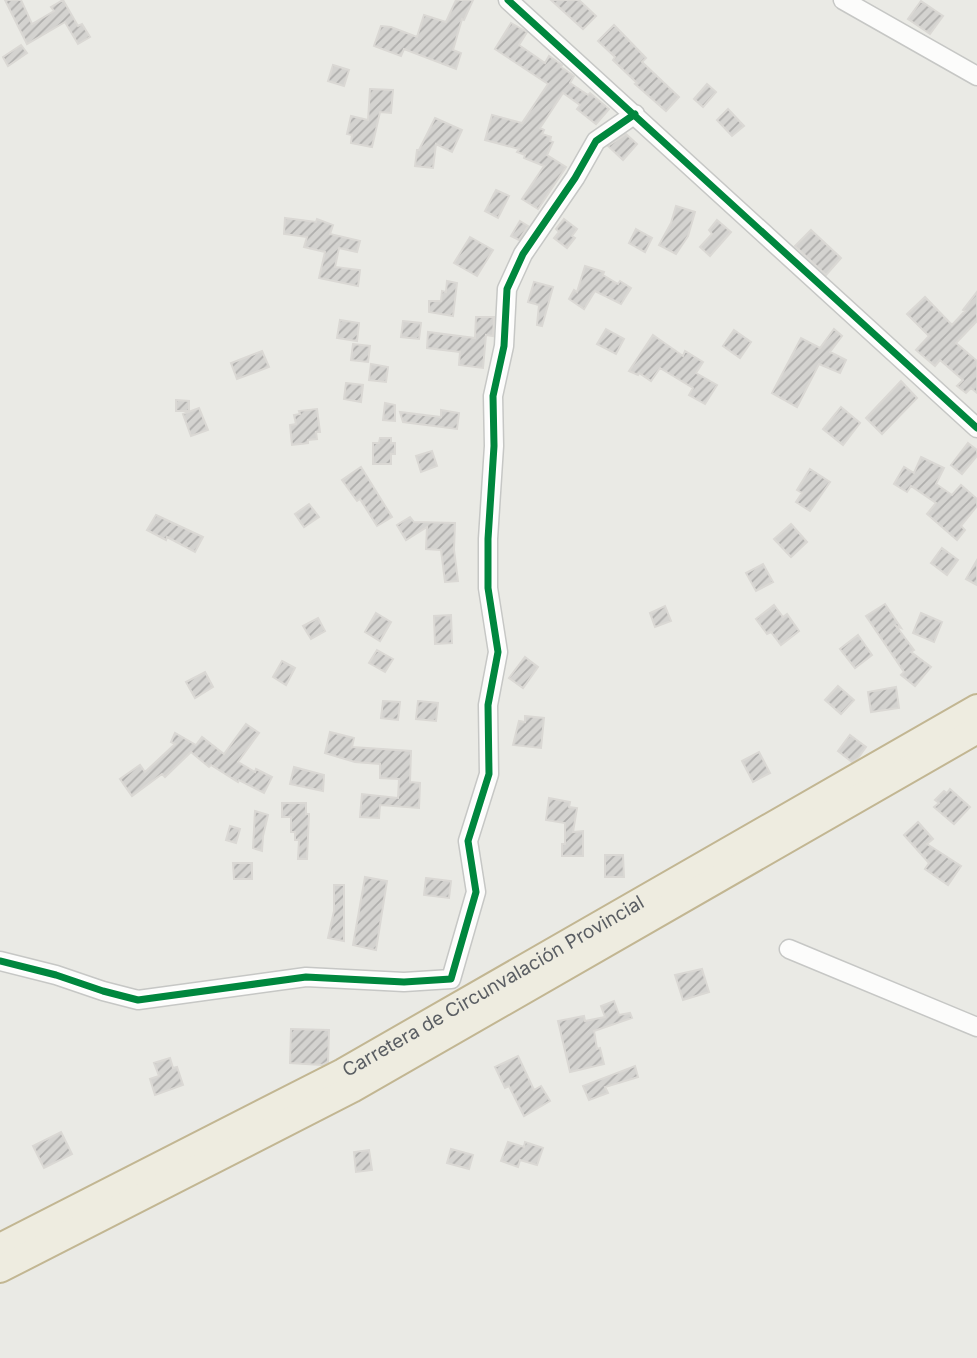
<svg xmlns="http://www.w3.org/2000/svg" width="977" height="1358" font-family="Inter,sans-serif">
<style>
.building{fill:url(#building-hatch);stroke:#dad8d4;stroke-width:2}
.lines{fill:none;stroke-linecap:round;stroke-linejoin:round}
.minor-casing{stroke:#c6c7c5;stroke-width:21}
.highway-casing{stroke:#c2b692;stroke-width:30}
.minor{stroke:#fcfcfb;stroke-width:18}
.highway{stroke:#eeece0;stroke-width:26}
.cycleway-casing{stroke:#fff;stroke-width:11}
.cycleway{stroke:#00873e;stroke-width:7}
.labels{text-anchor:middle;stroke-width:7;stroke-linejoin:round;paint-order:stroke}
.street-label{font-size:19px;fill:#5a5e63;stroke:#fff}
</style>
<defs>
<pattern id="building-hatch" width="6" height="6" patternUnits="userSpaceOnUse" patternTransform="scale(1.75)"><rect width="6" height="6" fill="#d4d3d0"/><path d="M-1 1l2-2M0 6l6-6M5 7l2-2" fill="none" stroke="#afaeac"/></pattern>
</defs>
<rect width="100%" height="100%" fill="#eaeae5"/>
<path class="building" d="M5 0H21L32 24 54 11 51 7 63 0 78 26 82 24 90 37 78 44 65 22 27 44Z
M456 0H473L464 20 462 19 453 50 461 53 456 69 404 49 401 56 374 46 381 26 391 27 417 37 424 15 446 22Z
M551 0H579L596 16 583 29Z
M921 1 943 16 930 34 908 19Z
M511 23 527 32 519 45 545 63 549 56 562 65 561 67 574 76 570 83 588 95 590 93 609 109 596 124 577 109 580 105 563 93 540 128 544 130 542 134 551 137 550 141 553 142 547 155 566 167 538 209 522 199 544 166 524 158 525 155 517 152 519 149 485 140 492 115 522 123 548 84 495 49Z
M614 25 646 58 642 62 679 97 666 111 635 84 637 83 613 60 615 57 598 41Z
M21 45 27 53 8 66 3 57Z
M333 65 349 70 344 86 328 81Z
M707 84 716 92 703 107 694 99Z
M370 89 393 90 391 113 380 112 372 147 351 143 352 135 347 134 351 116 368 120Z
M728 109 744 126 732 136 717 120Z
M435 118 462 130 452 152 436 144 433 168 415 166 417 150H419Z
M626 134 637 144 623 160 608 146Z
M496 190 509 196 498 218 485 211Z
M676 206 695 212 688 236 676 254 659 245 671 223Z
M285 218 316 222 317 219 333 225 330 234 360 241 357 252 339 248 335 267 360 270 358 286 319 278 325 252 304 247 307 237 284 234Z
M564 219 577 229 572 236 575 238 567 248 554 238 559 232 556 229Z
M717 220 731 232 710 256 700 247 712 234 709 230Z
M520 221 528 226 519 240 511 236Z
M636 229 652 238 645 252 629 243Z
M811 230 841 258 826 275 795 246Z
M470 237 493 250 477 276 454 263Z
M585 266 604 272 603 275 618 284 620 281 631 288 621 304 595 291 584 309 569 299 574 290 577 292Z
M447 281 457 283 453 316 429 312V301H441L442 291 446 292Z
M534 282 553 287 542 326 537 325 539 305 528 302Z
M977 292V321L956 343 977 361V393L971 388 966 393 957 386 963 380 940 360 935 366 916 350 929 336 907 314 925 297 952 325 965 311 963 310Z
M476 317H494L493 336 486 335 483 368 459 365 460 352 427 348 428 332 475 338Z
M340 320 359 323 357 341 337 338Z
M403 321 421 323 419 339 401 337Z
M606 329 624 339 616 354 597 344Z
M834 329 842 336 830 352 846 360 840 373 819 364 797 407 772 393 801 338 820 348Z
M734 330 751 342 740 358 723 346Z
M653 335 683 356 685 351 703 362 696 373 717 385 705 404 689 395 693 388 660 368 651 381 639 373 638 375 629 371Z
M353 344 370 346 368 362 351 360Z
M262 351 269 367 237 379 231 363Z
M371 364 388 367 386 382 369 380Z
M901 381 917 398 882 434 866 418Z
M346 383 363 385 361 402 344 399Z
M176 400 189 401V411H176Z
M385 403 395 405V421L383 420Z
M841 407 860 423 843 445 823 429Z
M199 408 208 430 191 436 183 414Z
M317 409 320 432H316L317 439 308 440V443L292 445 290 425 296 424 294 415 300 414 299 411Z
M441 410 459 413 457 429 403 422 400 412 441 417Z
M380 438H391V443H395V454H391V464H373V443H379Z
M968 443 977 450V456L962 474 951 465Z
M432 451 437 466 421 472 416 456Z
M921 457 944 468 936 484 952 495 961 485 977 499V506L961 526 965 530 957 540 927 514 936 503 911 486 907 492 894 484 904 467 914 473Z
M361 467 392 517 377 526 360 499 357 501 342 480Z
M810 469 830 482 810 511 796 502 802 493 797 490Z
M309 504 319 517 304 527 295 514Z
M156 515 203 537 195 552 167 537 166 540 147 530Z
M410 517 414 522 455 523 454 550 458 581 445 582 441 550 426 549 427 527 406 540 397 525Z
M791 524 807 542 791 557 774 539Z
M942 548 958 560 947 575 931 563Z
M977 560V585L966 579Z
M763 564 773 582 756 591 746 573Z
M885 604 901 628 896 626 914 650 911 652 931 667 915 686 901 675 904 672 866 616Z
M774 605 783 617 787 614 799 631 781 645 771 632 767 634 756 619Z
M665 606 671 621 655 627 650 613Z
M376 613 391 622 380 641 365 632Z
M921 613 942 622 934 642 913 633Z
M451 615 452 643 435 644 434 616Z
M318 618 325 631 311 639 303 626Z
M858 635 872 655 855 668 840 649Z
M377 650 393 659 385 672 369 663Z
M525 657 538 667 523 688 509 678Z
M282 661 295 668 286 685 273 677Z
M205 672 213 687 195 698 186 682Z
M838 686 854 700 841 714 825 700Z
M896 687 899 708 871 712 868 692Z
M383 701 400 702 398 720 381 718Z
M418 701 438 703 436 721 416 719Z
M525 716 544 718 541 748 513 745 519 721 525 722Z
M246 724 259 733 238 762 255 772 256 769 272 777 264 793 239 780 238 782 211 765 209 767 191 752 165 777 162 774 132 796 120 779 140 765 145 772 175 744 171 742 175 733 196 745 202 737 224 754Z
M330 732 354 738 352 747 411 751 410 782 420 783 419 808 380 805 379 818 360 817 362 794 398 798 399 779 380 778V764L355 762 325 753Z
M850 735 866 747 858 758 852 762 838 751Z
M759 752 770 773 753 782 742 761Z
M294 767 324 775 323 791 290 784Z
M950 789 970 807 954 824 934 807 939 803 935 800 944 791 947 793Z
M549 798 570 802 569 807 577 808 573 832 583 831V856H562V844H565V823L546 820Z
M282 803H306V814H309L307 859H298L299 840H295V832H291V817H282Z
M255 811 268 815 263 836 262 851 253 848Z
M918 822 933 839 927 844 961 866 948 885 925 869 929 863 904 835Z
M230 826 240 829 236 843 226 840Z
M605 855H623L624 877H605Z
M233 863H252V879H234Z
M365 877 387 881 376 950 353 945Z
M426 878 451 881 449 898 424 895Z
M334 885H344V941L328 938 334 911Z
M702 969 709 992 683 1000 675 975Z
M614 1001 619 1015 630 1013 632 1018 594 1031 597 1049 600 1048 604 1064 570 1072 558 1021 584 1016 585 1021 605 1017 601 1006Z
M291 1029 329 1030 328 1062 322 1065 290 1063Z
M518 1056 534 1090 541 1086 550 1101 524 1116 509 1086 505 1088 495 1067Z
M170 1058 173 1068 177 1067 183 1085 155 1095 150 1079 159 1076 154 1063Z
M635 1066 638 1077 605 1087 608 1093 589 1100 583 1086Z
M61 1132 72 1154 44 1168 33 1146Z
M508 1142 524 1147 525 1142 543 1148 537 1165 520 1160 518 1167 501 1161Z
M451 1149 473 1155 469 1169 447 1163Z
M369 1150 372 1170 356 1172 354 1152Z"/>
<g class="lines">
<g class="minor-casing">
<path id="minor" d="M508 0 977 428
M843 0 977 76
M789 949 977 1027
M0 961 56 975 103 991 138 1000 306 977 404 982 451 979 476 892 468 841 489 774 488 705 498 652 488 588V539L494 446 493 396 504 346 507 289 523 254 575 178 596 141 635 114"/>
</g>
<g class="highway-casing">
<g id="highway">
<path id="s1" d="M0 1247 343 1072 977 708"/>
<path d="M0 1269 352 1089 977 730"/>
</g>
</g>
<use href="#minor" class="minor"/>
<use href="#highway" class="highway"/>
<g class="cycleway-casing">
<path id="cycleway" d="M508 0 977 428
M0 961 56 975 103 991 138 1000 306 977 404 982 451 979 476 892 468 841 489 774 488 705 498 652 488 588V539L494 446 493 396 504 346 507 289 523 254 575 178 596 141 635 114"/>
</g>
<use href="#cycleway" class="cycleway"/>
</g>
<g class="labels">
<g class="street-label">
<text dy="7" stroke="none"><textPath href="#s1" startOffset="558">Carretera de Circunvalación Provincial</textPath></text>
</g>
</g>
</svg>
